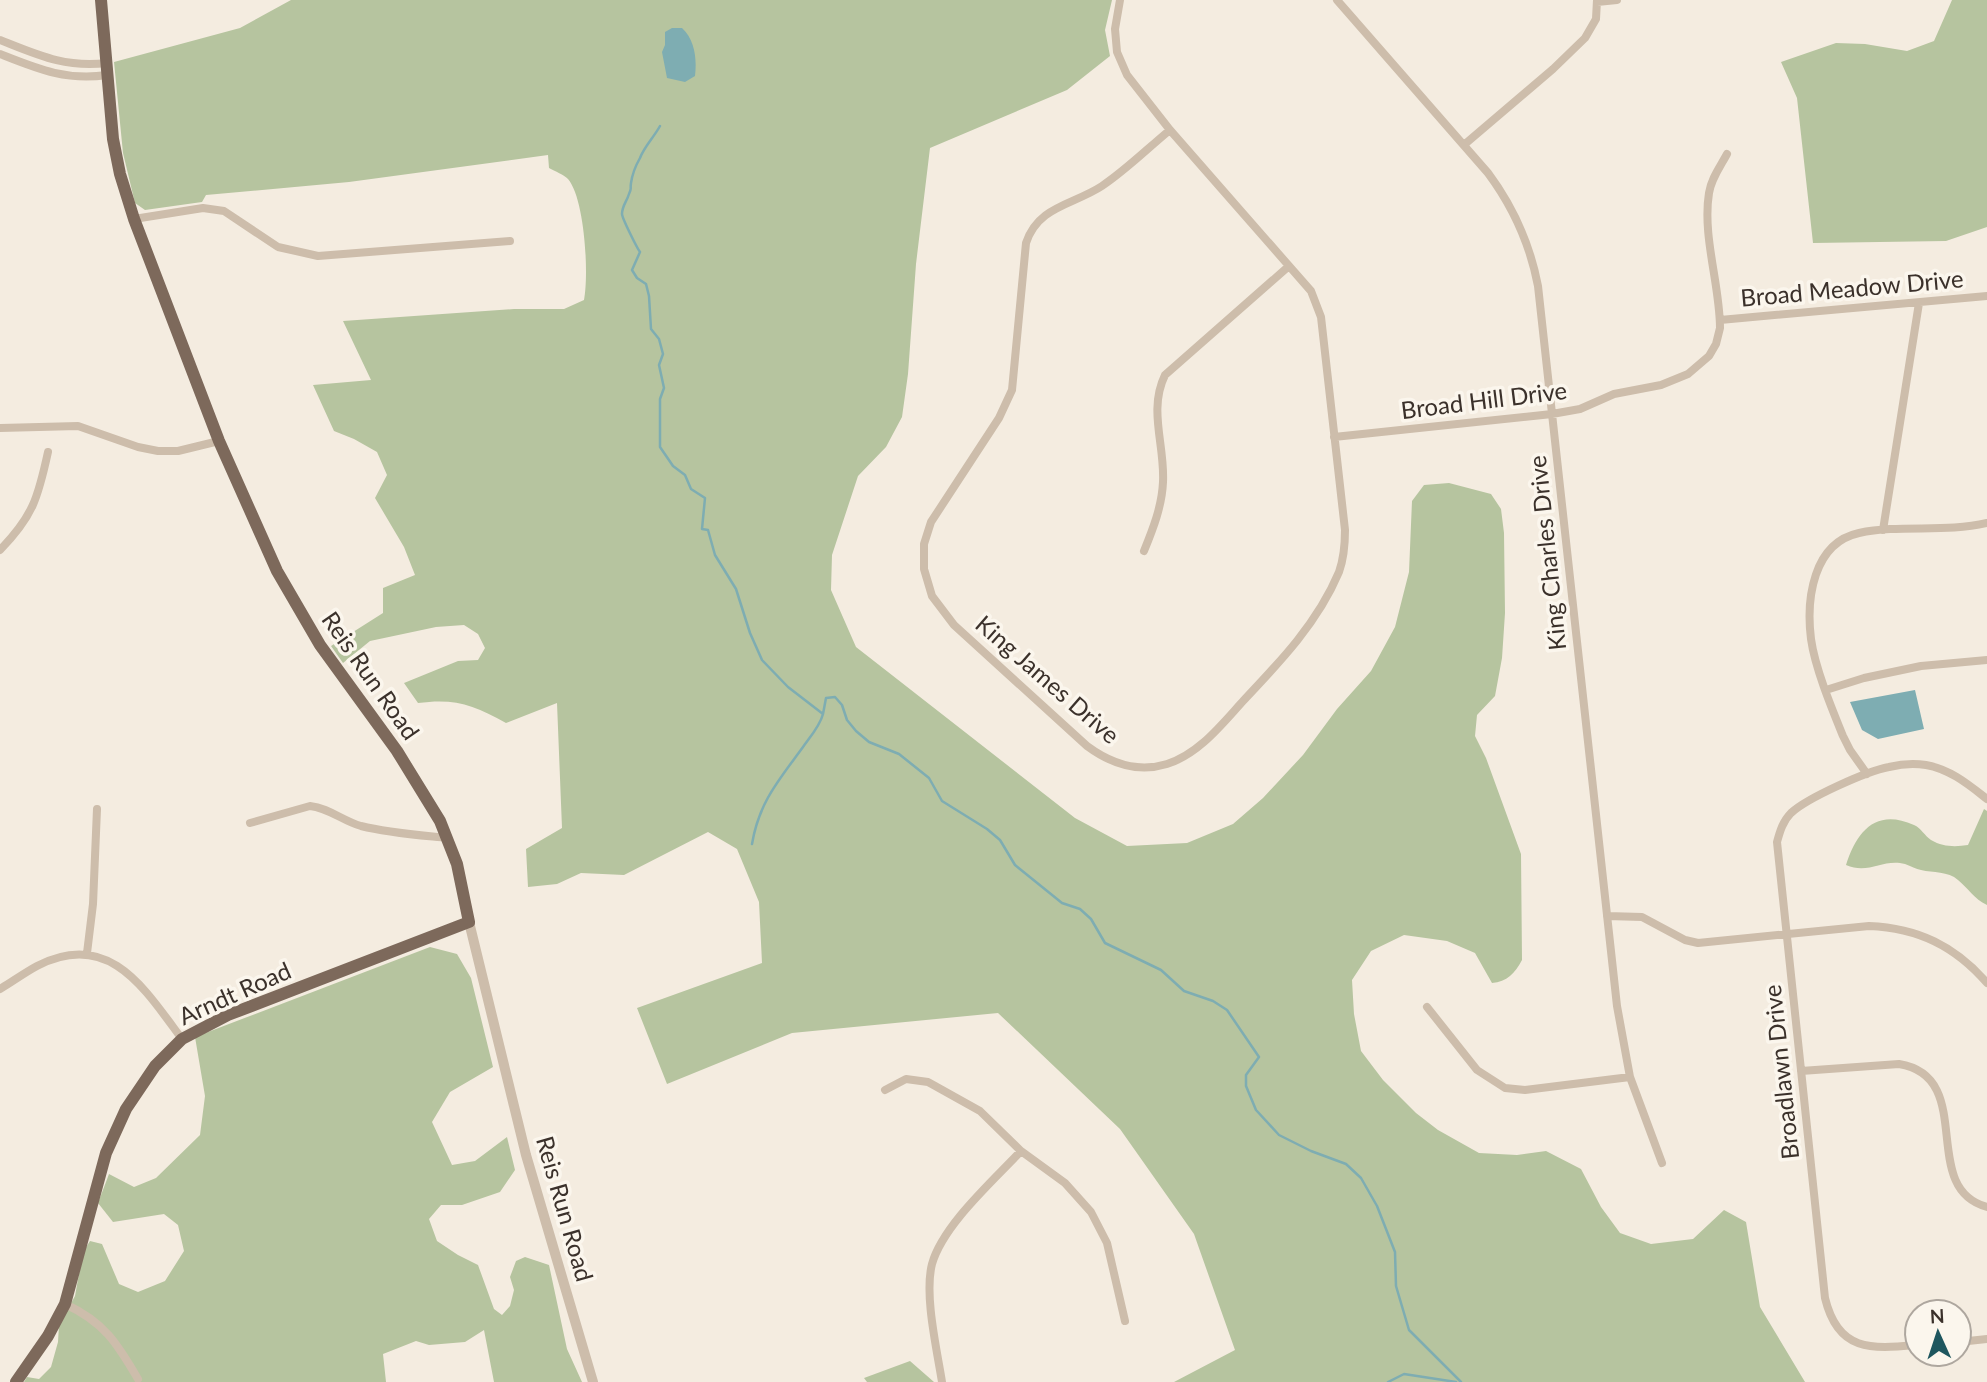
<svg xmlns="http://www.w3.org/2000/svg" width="1987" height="1382" font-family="Lato,sans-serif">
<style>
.green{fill:#b6c49f}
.water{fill:#7eadb2}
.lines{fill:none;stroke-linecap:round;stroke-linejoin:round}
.stream{stroke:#7eadb2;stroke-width:2.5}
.minor{stroke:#cdbdab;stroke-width:8}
.tertiary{stroke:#cdbdab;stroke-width:10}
.primary{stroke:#7d695b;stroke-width:12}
.labels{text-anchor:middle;stroke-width:7;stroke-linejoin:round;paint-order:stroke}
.street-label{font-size:24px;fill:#3b312b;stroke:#fbf6ed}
</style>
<rect width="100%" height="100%" fill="#f4ece0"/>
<path class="green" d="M291 0H1112L1105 30 1110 56 1067 90 930 148 916 264 908 374 902 417 886 447 858 476 832 555 831 590 856 647 1075 818 1127 846 1187 843 1233 824 1263 798 1303 755 1337 709 1371 671 1395 627 1409 572 1412 501 1424 485 1449 483 1491 494 1501 509 1504 533 1505 613 1502 658 1495 696 1477 715 1475 736 1486 758 1521 854 1522 960C1515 973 1507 982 1492 983L1475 953 1447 941 1404 935 1371 951 1352 980 1354 1014 1361 1051 1383 1080 1416 1113 1438 1130 1479 1153 1517 1155 1546 1151 1581 1169 1601 1207 1620 1233 1651 1244 1693 1239 1724 1210 1746 1222 1760 1307 1805 1382H1174L1235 1350 1194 1234 1120 1129 998 1013 792 1033 667 1084 637 1008 762 963 759 902 737 849 708 832 624 875 581 873 557 884 528 887 526 849 562 828 557 703 506 723C474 705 455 698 418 703L404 683 458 661 478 660 485 648 478 634 464 625 436 627 370 641 343 663 331 646 383 613V588L415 575 404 547 375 498 387 475 377 452 354 439 334 431 313 385 371 380 343 321 514 309H564L584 300C589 275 585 199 568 179 564 175 555 171 549 168L548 155 349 182 206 195 202 202 145 210 135 203 123 153 114 62 240 28Z
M1952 0H1987V227L1946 241 1813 243 1797 98 1781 62 1836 43 1865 44 1907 51 1934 41Z
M1984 809 1987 811V905C1974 899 1968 888 1958 880 1948 871 1933 873 1921 870 1916 869 1911 866 1905 864 1883 858 1869 875 1846 865 1857 831 1876 808 1914 825 1921 828 1925 836 1931 840 1943 847 1955 847 1968 845Z
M430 947 457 954 471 978 493 1067 450 1092 432 1122 452 1165 475 1161 507 1137 515 1170 500 1192 462 1205H441L429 1219 437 1241 458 1255 478 1265 494 1309 502 1315 510 1306 514 1290 510 1277 516 1261 525 1257 549 1265 567 1349 582 1382H494L484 1330 465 1342 429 1345 416 1341 383 1354 386 1382H24L27 1377 39 1379 51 1367 58 1342 59 1325 75 1296 83 1252 90 1241 102 1244 119 1284 138 1292 165 1281 184 1251 178 1225 164 1214 113 1222 98 1203 109 1174 134 1187 156 1178 200 1135 205 1096 195 1037Z
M910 1361 934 1382H867L864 1378Z"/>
<path class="water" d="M672 28H682C695 40 697 59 695 76L685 82 667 78 662 52 665 45V32Z
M1915 690 1924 729 1878 739 1862 730 1850 702Z"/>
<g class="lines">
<path class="stream" d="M660 126C654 137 644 147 640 158 636 165 632 176 631 183 630 190 632 188 629 194 627 201 622 206 622 214 622 218 637 248 640 252L632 270 637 278 646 284 649 296 651 329 659 339 663 354 659 365 664 388 660 399V447L673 466 685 475 691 489 705 498 702 529 708 530 715 555 736 589 750 633 762 660 788 687 823 714 826 698 835 697 842 705 847 720 856 731 869 742 899 754 929 778 942 801 987 829 1000 840 1015 865 1062 903 1080 909 1091 919 1105 943 1161 970 1184 991 1213 1001 1227 1010 1259 1057 1246 1075V1086L1256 1110 1279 1135 1311 1151 1346 1164 1361 1178 1377 1206 1395 1252 1396 1286 1409 1330 1461 1382
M752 844C759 802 779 780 803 747 810 737 820 726 823 714
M1388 1382 1404 1374 1456 1382"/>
<path class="minor" d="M1120 0 1115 29 1117 52 1127 75 1170 130 1311 291 1321 317 1345 530C1345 544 1344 558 1339 572 1318 622 1281 661 1244 700 1222 724 1199 754 1167 764 1138 773 1110 763 1087 746L954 625 932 596 924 569V544L931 522 999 418 1012 390 1026 243C1038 206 1073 205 1102 186 1126 170 1148 148 1170 130
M1337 0 1488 173C1514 208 1530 244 1538 286L1617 1006 1630 1077 1662 1163
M1597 2 1617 0
M0 40C38 55 65 68 107 63
M0 54C38 69 66 81 107 75
M1465 144 1553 69 1585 38 1596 19 1597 0
M134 219 203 208 224 211 278 247 318 256 510 241
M1720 320 1987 296
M0 428 78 426 138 447 158 451H178L219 441
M1334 437 1552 414 1580 409 1614 394 1661 385 1688 374 1709 356 1716 344 1720 328C1720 285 1702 236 1709 193 1711 179 1720 167 1727 154
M1883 530 1919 303
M0 550C33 516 38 498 48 452
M1144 551C1153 529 1162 506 1163 482 1165 445 1148 410 1165 375L1289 266
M1826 690 1864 678 1921 666 1987 660
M1867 774 1850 750 1843 736C1832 709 1815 668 1811 639 1806 599 1813 543 1859 533 1901 524 1945 533 1987 523
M250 823 310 806C329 808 343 821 361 826 389 833 419 835 448 838
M1607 916 1642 917 1685 940 1698 943 1869 926C1918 928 1955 946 1987 983
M87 953 93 904 97 809
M0 989C12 982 24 973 37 966 109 929 144 988 182 1039
M1427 1007 1477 1070 1505 1088 1525 1090 1630 1077
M1801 1071 1899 1064C1978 1077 1917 1188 1987 1207
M885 1090 906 1079 928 1082 980 1111 1021 1151 1065 1183 1091 1212 1107 1243 1125 1321
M65 1304C104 1322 117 1343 138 1379
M1959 1342 1987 1339
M1917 1345C1871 1349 1838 1352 1825 1298L1777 842C1780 831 1783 821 1791 813 1807 798 1867 771 1889 767 1901 764 1914 763 1926 765 1950 769 1969 785 1987 799
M942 1382C937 1350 924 1295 932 1264 943 1225 993 1181 1021 1151"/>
<path class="tertiary" d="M469 922 526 1155 593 1382"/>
<path class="primary" d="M16 1382 48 1336 65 1304 106 1153 126 1109 155 1066 182 1039 228 1015 469 922 457 864 440 821 397 751 320 645 302 614 277 571 219 441 134 219 120 174 113 139 101 0"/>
</g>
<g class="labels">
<g class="street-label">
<text transform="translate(1852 289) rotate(-5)" y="8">Broad Meadow Drive</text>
<text transform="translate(1484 401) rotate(-7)" y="8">Broad Hill Drive</text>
<text transform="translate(1548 553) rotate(-96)" y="8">King Charles Drive</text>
<text transform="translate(370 676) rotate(55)" y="8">Reis Run Road</text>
<text transform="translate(1047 680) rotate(41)" y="8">King James Drive</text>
<text transform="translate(235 994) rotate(-24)" y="8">Arndt Road</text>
<text transform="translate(1782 1072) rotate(-96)" y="8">Broadlawn Drive</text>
<text transform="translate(564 1209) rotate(74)" y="8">Reis Run Road</text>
</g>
</g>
<g transform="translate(1938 1333) rotate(357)"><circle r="33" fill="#fbf6ed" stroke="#aea79f" stroke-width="2"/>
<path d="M0-5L12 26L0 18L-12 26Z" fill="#1e565e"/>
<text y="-10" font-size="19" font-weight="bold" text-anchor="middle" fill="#3b312b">N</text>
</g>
</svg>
